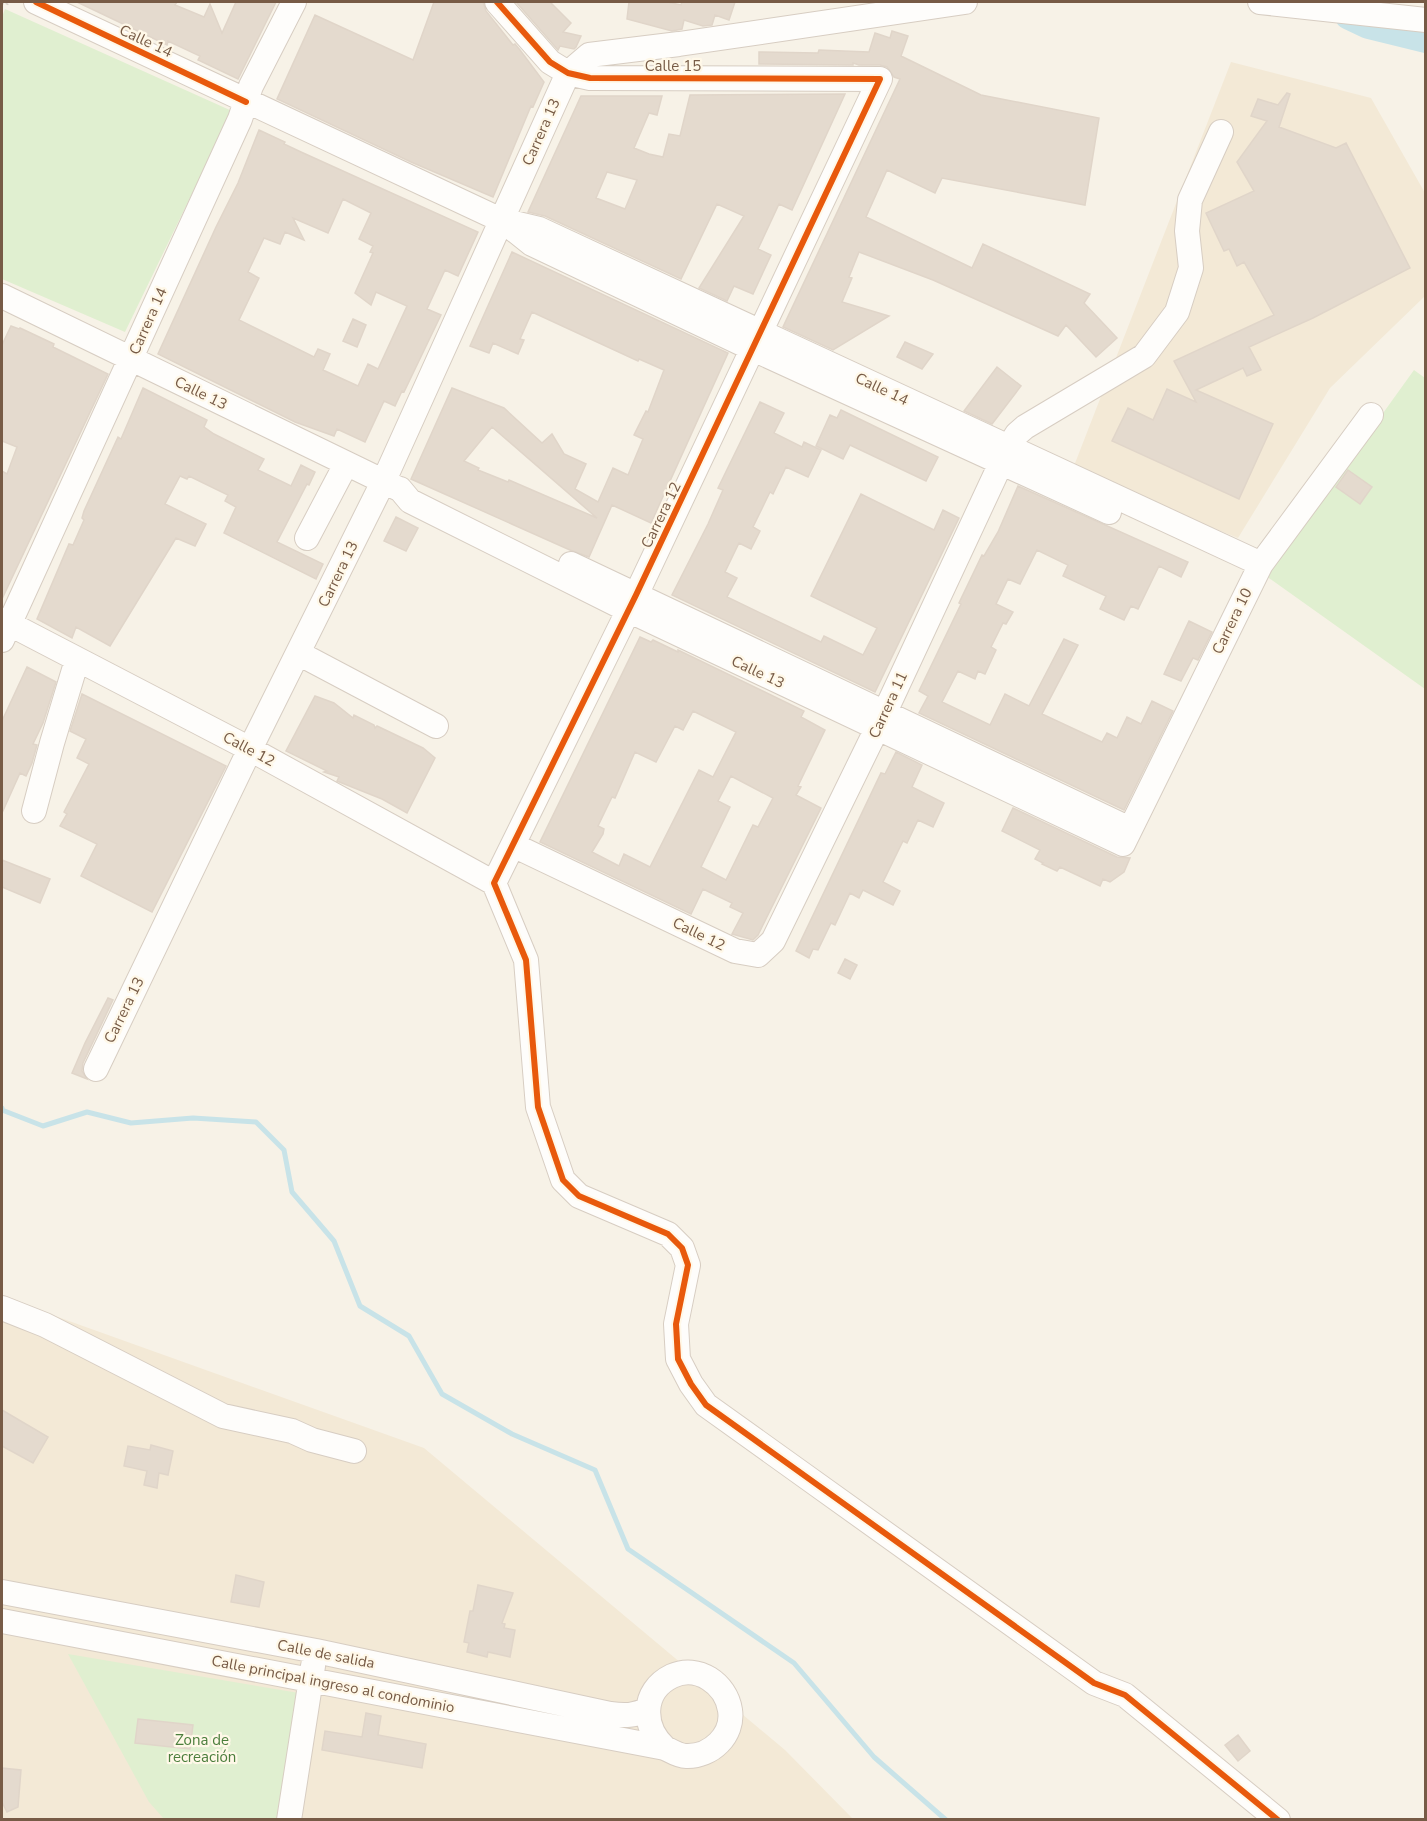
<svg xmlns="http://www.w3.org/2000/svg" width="1427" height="1821" font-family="'Nunito Sans',sans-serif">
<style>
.residential{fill:#f3e9d6}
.green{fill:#e0efd0}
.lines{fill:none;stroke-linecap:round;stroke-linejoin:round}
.stream{stroke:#c8e3e8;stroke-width:5}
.river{stroke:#c8e3e8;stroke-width:32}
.building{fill:#e4dace;stroke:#e0d5c9;stroke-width:1.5;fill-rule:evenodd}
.minor-casing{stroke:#d7cdc2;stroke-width:26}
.path{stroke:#d8d0c8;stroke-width:3;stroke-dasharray:1.5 4.5;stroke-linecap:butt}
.minor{stroke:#fefdfb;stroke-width:24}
.cycleway-casing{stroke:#fff8e8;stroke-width:10}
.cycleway{stroke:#e8590c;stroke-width:6}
.labels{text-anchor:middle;stroke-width:4.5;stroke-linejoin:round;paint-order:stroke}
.street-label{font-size:15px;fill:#775b46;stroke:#fff8e8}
.park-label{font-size:15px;fill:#4b7e3c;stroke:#fff8e8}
</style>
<rect width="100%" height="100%" fill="#f7f2e7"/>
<path class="residential" d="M1231 62 1371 98 1425 193V296L1330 388 1238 538 1072 471Z
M2 1297 424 1448 785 1750 853 1819 2 1820Z"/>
<path class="green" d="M5 9 232 111 125 332 2 279V17Z
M1414 370 1425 378V689L1266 576Z
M68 1654 299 1693 276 1819H164L149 1802Z"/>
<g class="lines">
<path class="stream" d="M2 1108V1110L43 1126 87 1112 131 1123 193 1118 256 1122 284 1150 292 1192 334 1241 360 1306 409 1336 442 1394 512 1434 595 1470 628 1549 794 1663 874 1757 946 1820"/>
<path class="river" d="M1350 14 1369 23 1426 37"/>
</g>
<path class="building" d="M77 2H177L175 5 204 17 210 4 222 33 236 2H276L238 79 198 60 200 56 168 41 167 45Z
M434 2H483L486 11 513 45 515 44 520 50 544 82 533 107 531 106 493 197 411 162 277 99 315 15 413 60Z
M516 2H550L571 23 563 32 581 36 576 47 574 49 560 46 558 50Z
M629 2H667L681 5 682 2H735L729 20 715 15 712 25 703 26 684 20 682 29 672 31 627 19Z
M892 31 908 36 901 56 981 95 1099 118 1085 205 942 178 935 193 887 170 866 217 972 268 983 244 1090 294 1084 303 1117 338 1096 357 1066 325 1058 336 933 280 859 252 849 277 852 278 842 302 889 316 833 350 783 327 900 79 894 77 887 67 880 65H859L853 63V65L759 64V52L818 53 819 50 869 52 875 33 890 38Z
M1287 93 1290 94 1279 127 1336 148 1346 143 1410 268 1313 318 1249 347 1261 370 1247 376 1243 368 1196 390 1273 424 1239 499 1112 441 1128 408 1153 420 1167 389 1196 402 1174 361 1274 315 1244 262 1237 266 1229 249 1224 251 1206 213 1254 191 1237 162 1267 121 1251 116 1258 99 1278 105Z
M845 94 792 210 779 204 758 249 771 255 753 294 734 286 727 301 699 288 744 216 717 204 681 279 545 216 528 212 581 96H662L657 115 649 113 634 148 649 154 663 157 669 134 680 136 690 95ZM607 172 637 180 625 209 596 198Z
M259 130 285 142 284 144 301 152 478 232 458 276 445 270 427 309 441 315 404 392 402 391 395 406 384 401 365 442 337 429 334 436 295 422 158 354 216 227 238 183ZM343 199 371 213 359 239 373 246 370 252 373 253 355 293 371 305 376 292 407 306 378 369 368 364 358 386 323 370 330 354 318 349 314 357 239 320 259 278 248 272 264 238 280 244 285 232 304 240 293 218 328 233Z
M512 252 728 353 651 523 612 505 589 557 570 550 411 479 452 388 504 408 542 443 552 434 564 454 586 464 575 489 598 502 613 468 628 475 643 439 634 435 646 411 648 412 664 370 639 359 638 361 532 312 520 339 524 340 518 354 493 343 489 353 470 346ZM492 427 597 518 509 480 508 482 478 470 479 468 464 461Z
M353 319 366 325 357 347 343 341Z
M11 326 19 329 20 328 54 344 53 347 108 374 2 599V471L7 474 17 447 2 441V345Z
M905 342 933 354 922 369 897 357Z
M997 367 1021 386 992 424 964 411Z
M143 388 207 420 204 427 214 434 264 459 258 470 291 486 301 465 315 472 309 485 307 484 277 542 323 564 316 579 224 533 236 507 225 501 228 495 189 476 187 479 180 476 165 504 206 524 195 546 176 538 110 646 76 627 72 638 37 619 69 544 73 545 84 520 82 518 84 511 118 437 121 439Z
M760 402 784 413 774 433 802 447 804 442 821 450 808 477 786 467 773 494 770 492 753 527 760 531 751 549 739 543 725 572 737 578 727 597 821 642 824 636 863 655 877 628 811 596 861 494 934 530 943 510 959 518 875 692 672 595 708 524 723 490 718 488Z
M841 410 938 457 926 481 850 445 843 459 816 446 830 415 837 418Z
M1348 470 1372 487 1360 504 1336 487Z
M1018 486 1188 562 1181 577 1159 566 1138 609 1131 606 1124 620 1100 609 1106 596 1063 576 1068 565 1037 550 1020 584 1008 579 996 604 1013 612 1006 624 1003 623 991 647 996 650 985 674 978 671 975 679 958 671 942 702 990 725 1005 694 1029 706 1064 639 1078 645 1042 714 1102 742 1107 733 1117 738 1127 717 1141 724 1152 701 1173 711 1124 810 919 713 928 696 919 691 961 604 959 603 982 555 984 556 998 532Z
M396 517 418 528 406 551 384 541Z
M1189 621 1212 632 1198 660 1193 658 1181 681 1164 674Z
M640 637 651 642 653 640 678 652V650L804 711 801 717 825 730 798 786 801 787 796 795 821 808 758 935 753 940 732 934 743 913 730 907 732 903 703 889 691 914 540 842ZM693 711 736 732 713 777 699 770 650 867 624 854 619 866 592 852 603 834 604 829 598 826 612 797 615 798 635 752 656 762 675 726 683 730ZM731 776 773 798 758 827 753 825 726 880 701 867 730 807 718 801Z
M27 667 56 682 43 723 33 744 37 745 32 763 26 776 20 773 2 813V721Z
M82 694 226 766 152 912 81 876 97 844 60 826 67 814 64 812 89 764 77 758 86 739 70 731Z
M315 696 334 703 353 718 354 715 374 725 375 728 377 726 423 748 435 758 407 813 382 799 337 781 339 777 324 772 327 771 286 751Z
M896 752 922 765 912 787 944 803 933 827 918 820 907 843 903 841 883 882 900 891 893 905 863 890 859 898 850 893 835 925 831 923 818 950 813 949 809 958 796 951 881 773 885 774Z
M1013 808 1117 857 1130 858 1124 872 1110 882 1103 879 1100 886 1060 867 1057 871 1042 864 1043 863 1035 859 1040 850 1002 831Z
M2 860 50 879 40 903 2 887Z
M845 959 857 965 850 979 838 973Z
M108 998 113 1000 83 1063 82 1071 87 1079 72 1073 85 1043Z
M2 1410 48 1437 33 1463 2 1446Z
M151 1445 173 1451 168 1475 159 1473 157 1488 144 1485 147 1471 124 1466 128 1446 150 1450Z
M236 1575 264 1582 259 1607 231 1602Z
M478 1585 513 1593 502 1623 505 1624 504 1628 515 1630 510 1657 488 1652 487 1657 467 1652 469 1643 464 1642 470 1611H473Z
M366 1713 381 1716 378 1735 426 1744 422 1768 322 1750 325 1731 362 1737Z
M138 1719 193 1725 190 1749 135 1743Z
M1238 1735 1250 1751 1238 1761 1225 1745Z
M2 1768 21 1770 18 1807 7 1812 2 1802Z"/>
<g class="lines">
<g class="minor-casing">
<path id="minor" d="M36 2 501 220 539 229 1261 564
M497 2 550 62 568 73 590 78 880 79 636 595 494 883 526 960 538 1107 563 1180 579 1196 668 1234 682 1248 688 1265 676 1324 678 1359 691 1384 706 1405 1094 1683 1125 1695 1278 1820
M1260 2 1426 20
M513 229 532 244 753 349 1109 512
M2 296 397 488
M400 489 410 501 628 610 1123 844 1261 564 1371 415
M307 538 346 464
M571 564 1130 829
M2 620 250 749 494 883
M2 640 240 119 251 86 294 2
M298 653 436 726
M34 811 52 743 77 660
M513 845 735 951 758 955 773 941 885 712 1008 448 1017 434 1025 427 1144 356 1177 312 1191 268 1187 231 1190 200 1221 132
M96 1069 250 749 386 476 568 73 589 55 679 44 965 2
M2 1308 45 1325 223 1416 292 1431 312 1440 354 1451
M2 1592 316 1651 610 1714C625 1716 634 1716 648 1709
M2 1621 665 1748C671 1751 679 1756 686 1756 711 1757 734 1735 730 1710 726 1684 698 1664 672 1676 641 1691 642 1727 665 1748
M289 1820 313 1666"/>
</g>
<path class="path" d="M2 4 6 6 8 2"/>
<use href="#minor" class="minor"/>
<g class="cycleway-casing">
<path id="cycleway" d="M36 2 246 102
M497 2 550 62 568 73 590 78 880 79 636 595 494 883 526 960 538 1107 563 1180 579 1196 668 1234 682 1248 688 1265 676 1324 678 1359 691 1384 706 1405 1094 1683 1125 1695 1278 1820"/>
</g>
<use href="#cycleway" class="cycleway"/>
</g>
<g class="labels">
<g class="street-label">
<text transform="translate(146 41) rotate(25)" y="5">Calle 14</text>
<text x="673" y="71">Calle 15</text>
<text transform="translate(541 132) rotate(-66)" y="5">Carrera 13</text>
<text transform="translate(148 321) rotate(-66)" y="5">Carrera 14</text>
<text transform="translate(882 389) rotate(25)" y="5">Calle 14</text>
<text transform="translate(201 393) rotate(26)" y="5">Calle 13</text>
<text transform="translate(661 515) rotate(-64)" y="5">Carrera 12</text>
<text transform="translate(338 574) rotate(-64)" y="5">Carrera 13</text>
<text transform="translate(1232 621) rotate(-64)" y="5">Carrera 10</text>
<text transform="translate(758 672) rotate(25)" y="5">Calle 13</text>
<text transform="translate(888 705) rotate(-65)" y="5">Carrera 11</text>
<text transform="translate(249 749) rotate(28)" y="5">Calle 12</text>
<text transform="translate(699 934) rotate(26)" y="5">Calle 12</text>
<text transform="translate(124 1010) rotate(-64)" y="5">Carrera 13</text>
<text transform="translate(326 1654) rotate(11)" y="5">Calle de salida</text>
<text transform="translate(333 1684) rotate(11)" y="5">Calle principal ingreso al condominio</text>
</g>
<g class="park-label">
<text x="202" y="1745">Zona de<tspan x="202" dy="17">recreación</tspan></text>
</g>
</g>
<rect width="1427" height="1821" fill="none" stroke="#775b46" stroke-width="6"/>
</svg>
